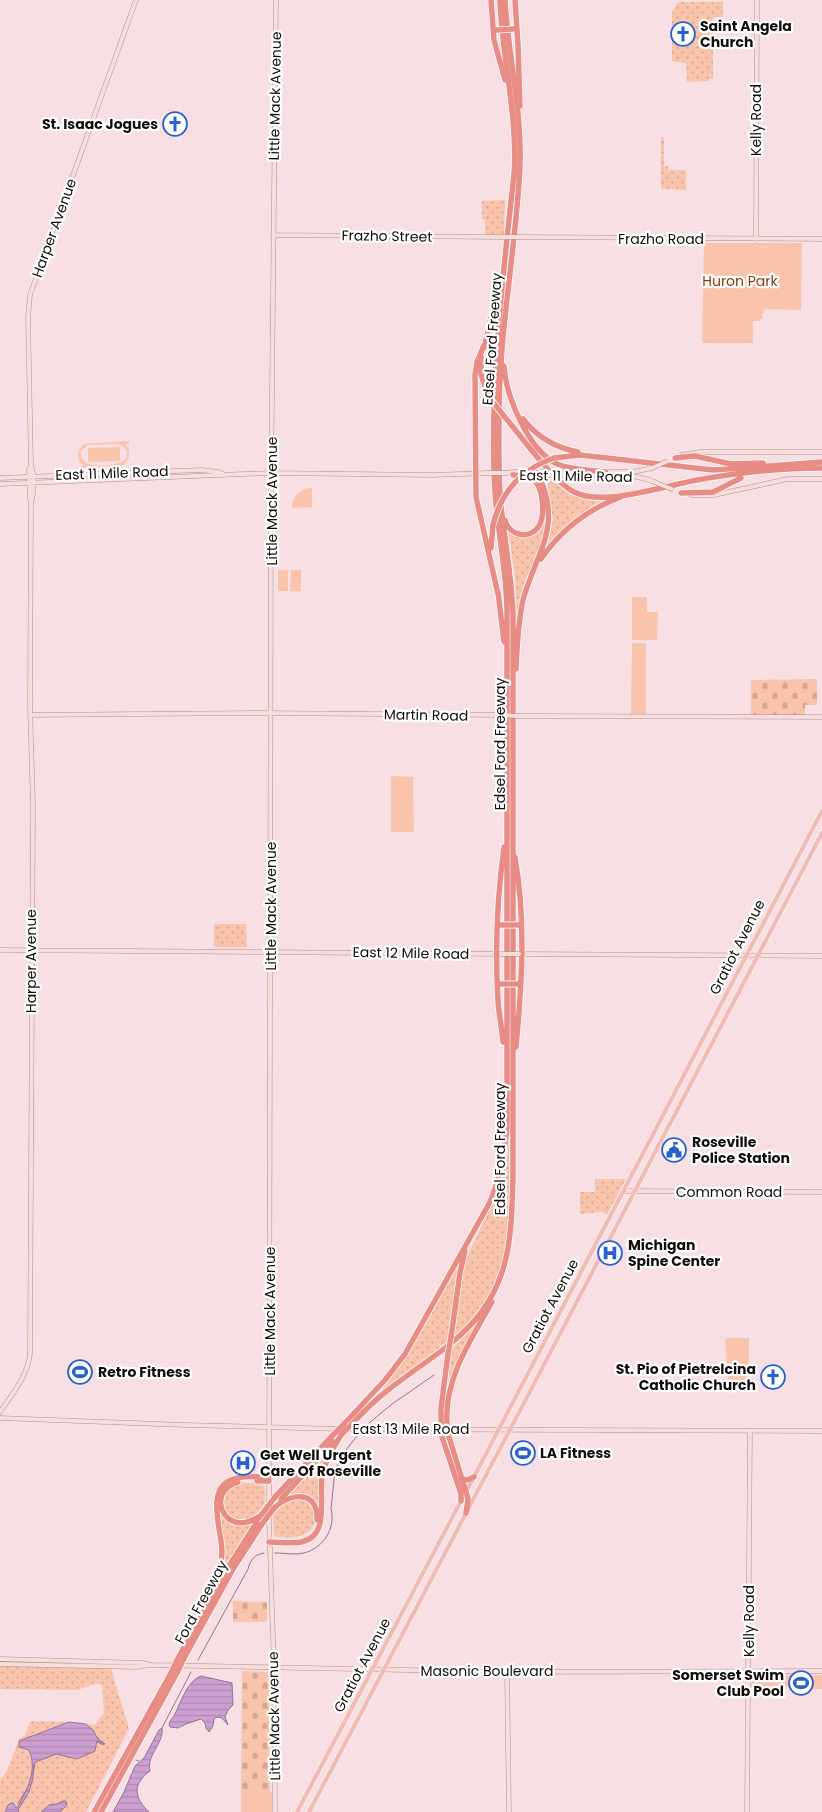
<svg xmlns="http://www.w3.org/2000/svg" width="822" height="1812" font-family="Poppins,sans-serif">
<style>
.grass{fill:url(#grass-dots)}
.cemetery{fill:url(#cemetery-stones)}
.green{fill:#fac4ac;fill-rule:evenodd}
.water{fill:url(#water-rules);stroke:#947396}
.lines{fill:none;stroke-linecap:round;stroke-linejoin:round}
.stream{stroke:#947396;stroke-width:1}
.secondary-casing{stroke:#a89296;stroke-width:5}
.primary-casing{stroke:#fff;stroke-width:5.5}
.highway-casing{stroke:#fff;stroke-width:7}
.secondary{stroke:#f8dddb;stroke-width:4}
.primary{stroke:#f1bbb6;stroke-width:4.5}
.highway{stroke:#e88d86;stroke-width:5.5}
.secondary-bridge-casing{stroke:#a89296;stroke-width:5;stroke-linecap:butt}
.highway-bridge-casing{stroke:#fff;stroke-width:7;stroke-linecap:butt}
.secondary-bridge{stroke:#f8dddb;stroke-width:4}
.highway-bridge{stroke:#e88d86;stroke-width:5.5}
.labels{text-anchor:middle;stroke-width:4.5;stroke-linejoin:round;paint-order:stroke}
.poi-label{font-size:14px;font-weight:bold;fill:#130c0d;stroke:#fff;text-anchor:start}
.street-label{font-size:14px;fill:#130c0d;stroke:#fff}
.park-label{font-size:14px;fill:#873b10;stroke:#fff}
</style>
<defs>
<pattern id="grass-dots" width="8" height="8" patternUnits="userSpaceOnUse" patternTransform="scale(1.25)"><rect width="8" height="8" fill="#fac4ac"/><path d="M2 2h.1M6 6h.1" fill="none" stroke="#d5a793" stroke-width="1.8" stroke-linecap="round"/></pattern>
<pattern id="cemetery-stones" width="16" height="16" patternUnits="userSpaceOnUse" patternTransform="scale(1.25)"><rect width="16" height="16" fill="#fac4ac"/><path d="M2 7V4a2 2 0 0 1 4 0v3zM10 15v-3a2 2 0 0 1 4 0v3z" fill="#d5a793"/></pattern>
<pattern id="water-rules" width="6" height="5" patternUnits="userSpaceOnUse" patternTransform="scale(1.25)"><rect width="6" height="5" fill="#cc9fd1"/><path d="M0 2.5h6" fill="none" stroke="#ae88b2"/></pattern>
</defs>
<rect width="100%" height="100%" fill="#f7dfe4"/>
<path class="grass" d="M680 2H722L723 4V17H713V79H709V81L687 82 686 63 672 61V13L677 3Z
M661 137H664V166H668V170H686V190L661 189Z
M505 200 504 235H485V220L482 219V201Z
M547 479C556 479 562 489 570 494 581 500 594 502 606 501 582 509 563 527 547 547L553 520Z
M544 498C546 508 547 519 545 529 542 548 531 566 524 584 520 595 519 607 517 618L515 577 508 530C516 539 537 541 542 526 544 518 543 507 544 498Z
M214 924H246L247 947H214Z
M508 1142 509 1144C509 1193 514 1246 490 1292 481 1310 467 1325 453 1340L461 1276 466 1259 499 1188 504 1170Z
M595 1179H626L607 1215 603 1212 580 1214V1192H595Z
M460 1262 448 1345 384 1389 382 1388 408 1354Z
M480 1318 459 1359 445 1423H443V1404L452 1348 462 1339Z
M330 1450 325 1461 320 1518 315 1532 303 1541 275 1540C293 1540 310 1542 318 1523L309 1499 287 1497Z
M242 1478 264 1480C256 1480 245 1478 237 1481 217 1486 214 1514 233 1523 240 1526 246 1524 252 1523L220 1575C221 1566 224 1557 223 1548 221 1525 207 1481 242 1478Z
M239 1483H261L264 1484C268 1507 261 1515 240 1522 218 1511 215 1495 239 1483Z
M300 1498 310 1503 316 1517C313 1538 292 1540 274 1536L273 1515 285 1501Z
M0 1665 111 1668 129 1729 86 1812H0V1780L7 1771 19 1739 25 1735 31 1721 69 1722 95 1725 104 1713 102 1685 96 1684 77 1690 0 1689Z"/>
<path class="cemetery" d="M817 679V705H805V715L751 716V680Z
M233 1601 267 1602V1622H233Z
M242 1671 269 1672 270 1792H241Z"/>
<path class="green" d="M704 243H802L801 310 765 309 762 315V319H760V321H753V343H702Z
M129 441V444H125L129 450V457L124 465 81 468 83 465C76 458 77 450 84 444ZM117 444 123 446 127 452 126 459C118 467 77 471 81 451L88 445Z
M120 447V461L88 462V448Z
M312 488V507L292 508C292 496 300 488 312 488Z
M278 570H288V591H278Z
M291 570H301V591H290Z
M632 597H647V612H658L657 640H632Z
M632 643H646V715L631 714Z
M391 776 413 777 414 832H391Z
M725 1338H749L748 1390H729Z
M752 1674 822 1675V1689H808V1687H769L768 1691H751Z
M241 1792H272V1812H241Z"/>
<path class="water" d="M201 1676 232 1683 233 1705 228 1710 225 1717 228 1725 222 1718 217 1717 214 1719 213 1726 209 1732 206 1728 205 1723 201 1719 186 1724 178 1728 170 1727 169 1724C170 1720 173 1718 175 1714 181 1702 187 1681 201 1676Z
M69 1722 86 1724 93 1730 97 1738 105 1744 97 1741 95 1751 77 1759 56 1754 36 1762 34 1764 33 1778 29 1792 18 1810 19 1812H5L8 1805 11 1803 14 1804 15 1807 17 1808C27 1791 38 1769 29 1750L19 1747V1741Z
M162 1728C164 1744 146 1755 150 1771 132 1784 134 1798 149 1812H113L124 1792 135 1766 144 1758 159 1730Z
M63 1801H66L67 1805 60 1812H41L49 1805 57 1804Z"/>
<g class="lines">
<path class="stream" d="M369 1423 392 1404 434 1375
M275 1553C284 1553 295 1555 304 1553 323 1548 336 1529 331 1509L335 1470 345 1451 358 1435
M198 1660 248 1569C251 1559 254 1555 264 1553
M162 1728 191 1672
M97 1742 104 1745
M136 1760 139 1761
M33 1774 35 1764
M18 1803 27 1789"/>
<g class="secondary-casing">
<path id="secondary" d="M273 235 501 237
M519 237 822 239
M756 239 757 0
M682 455 700 452H822
M558 472H583
M605 472H633L652 468
M506 473 512 472H545
M525 475H548
M561 475C590 476 624 471 652 481
M0 478 201 470 218 472 223 474
M0 484 271 473 433 475 488 473
M691 495H714L788 479H822
M31 503 30 498 29 469 31 466 28 317 30 295 136 0
M30 715 257 713 500 715
M519 716 822 717
M0 950 503 954
M521 954 822 956
M624 1191 822 1192
M0 1412C13 1393 27 1377 30 1354L33 806 30 705 31 503C34 493 35 475 31 466
M0 1418 185 1425 340 1429
M347 1429 822 1431
M0 1659 143 1663 152 1665 507 1672 822 1671
M0 1664 136 1667 150 1665
M507 1672 509 1812
M275 1812 274 1667 269 1520 271 492 276 0
M747 1812 750 1431"/>
</g>
<g class="primary-casing">
<path id="primary" d="M466 1492 822 811
M297 1812 462 1499
M309 1812C481 1486 651 1160 822 833"/>
</g>
<g class="highway-casing">
<path id="highway" d="M491 0 494 40 505 80
M515 0 518 45 520 106
M484 345 477 362 475 375 476 497 498 594
M484 348 500 279
M481 357V374L488 396
M504 366C506 396 528 450 557 464 572 470 590 470 606 472
M504 416C521 436 552 480 574 492 603 507 664 486 697 480 736 473 782 468 822 468
M523 419C537 437 557 448 578 452
M554 458 580 455 713 470 822 462
M675 458 695 456 731 464 763 463
M681 493 713 492 741 478
M505 520C509 535 529 541 539 526 545 516 544 485 532 479 527 476 519 476 513 475
M491 548 493 525
M541 559C561 530 588 509 621 497
M498 592 504 642
M516 669C517 646 518 622 523 600 537 550 564 526 537 472
M515 857C526 920 522 984 516 1047
M503 1042C502 1028 499 1015 498 1001 495 950 497 898 504 847
M451 1337 460 1273 465 1251
M447 1423C444 1379 471 1340 492 1302
M344 1424 385 1380 405 1354 490 1202C500 1178 505 1154 507 1127V609C506 564 495 519 494 473 491 373 503 274 514 174 518 116 502 58 500 0
M352 1424C363 1412 375 1400 388 1390 439 1350 490 1328 506 1258 512 1231 512 1205 513 1178V615C512 578 505 543 501 506 498 476 499 445 499 415 499 332 516 249 520 166 522 110 508 55 505 0
M441 1424V1408L448 1354
M442 1437 461 1494V1501
M449 1437 466 1492 468 1499 466 1513
M461 1478 467 1480 474 1477
M257 1481H269
M238 1482C204 1492 225 1539 258 1517
M275 1497 333 1435
M281 1499 334 1442
M275 1507C293 1492 318 1491 317 1520
M269 1542C280 1542 291 1544 301 1542 330 1537 319 1498 322 1478 324 1461 333 1449 341 1435
M216 1583C219 1573 222 1563 222 1552 222 1530 204 1488 234 1479 245 1475 258 1477 269 1477
M177 1660 227 1569 262 1514
M183 1660 233 1569 262 1524
M94 1812 172 1671
M101 1812 178 1671"/>
</g>
<use href="#secondary" class="secondary"/>
<use href="#primary" class="primary"/>
<use href="#highway" class="highway"/>
<g class="secondary-bridge-casing">
<path id="secondary-bridge" d="M501 237H519
M652 468 668 461
M545 472H558
M488 473H506
M548 475H561
M652 481 674 490
M500 715 519 716
M503 954H519"/>
</g>
<g class="highway-bridge-casing">
<path id="highway-bridge" d="M497 30 513 29
M488 396 504 416
M493 525C501 492 522 469 554 458
M501 925H518
M501 984H518
M448 1354 451 1337
M447 1423 449 1437
M441 1424 442 1437
M333 1435 344 1424
M341 1435 352 1424
M262 1514 275 1497
M262 1524 275 1507
M172 1671 177 1660
M178 1671 183 1660"/>
</g>
<use href="#secondary-bridge" class="secondary-bridge"/>
<use href="#highway-bridge" class="highway-bridge"/>
</g>
<defs>
<g id="church-ring" transform="scale(1.25)"><circle r="9.5" fill="#fff" stroke="#2761ce" stroke-width="1.5"/><path d="M-1.2-6h2.4v3.5h3.3v2.4h-3.3V6h-2.4V-.1h-3.3v-2.4h3.3Z" fill="#2761ce"/></g>
<g id="civic-ring" transform="scale(1.25)"><circle r="9.5" fill="#fff" stroke="#2761ce" stroke-width="1.5"/><path d="M-.6-6.5H3V-4.5H.6V-3L4-1V1h2V6H-6V1h2V-1L-.6-3ZM-1.2 2.5V6h2.4V2.5Z" fill="#2761ce"/></g>
<g id="hospital-ring" transform="scale(1.25)"><circle r="9.5" fill="#fff" stroke="#2761ce" stroke-width="1.5"/><path d="M-5-5h3v3.5h4V-5h3V5h-3V1.5h-4V5h-3Z" fill="#2761ce"/></g>
<g id="stadium-ring" transform="scale(1.25)"><circle r="9.5" fill="#fff" stroke="#2761ce" stroke-width="1.5"/><path d="M0-5a6.5 5 0 1 0 0 10a6.5 5 0 1 0 0-10ZM-3.5-1.8h7v3.6h-7Z" fill="#2761ce"/></g>
</defs>
<g fill-rule="evenodd">
<use href="#church-ring" x="683" y="34"/>
<use href="#church-ring" x="175" y="124"/>
<use href="#civic-ring" x="674" y="1150"/>
<use href="#hospital-ring" x="610" y="1253"/>
<use href="#stadium-ring" x="80" y="1372"/>
<use href="#church-ring" x="773" y="1377"/>
<use href="#stadium-ring" x="523" y="1453"/>
<use href="#hospital-ring" x="243" y="1463"/>
<use href="#stadium-ring" x="801" y="1683"/>
</g>
<g class="labels">
<g class="poi-label">
<text x="700" y="31">Saint Angela<tspan x="700" dy="16">Church</tspan></text>
<text x="158" y="129" text-anchor="end">St. Isaac Jogues</text>
<text x="692" y="1147">Roseville<tspan x="692" dy="16">Police Station</tspan></text>
<text x="628" y="1250">Michigan<tspan x="628" dy="16">Spine Center</tspan></text>
<text x="756" y="1374" text-anchor="end">St. Pio of Pietrelcina<tspan x="756" dy="16">Catholic Church</tspan></text>
<text x="98" y="1377">Retro Fitness</text>
<text x="540" y="1458">LA Fitness</text>
<text x="260" y="1460">Get Well Urgent<tspan x="260" dy="16">Care Of Roseville</tspan></text>
<text x="784" y="1680" text-anchor="end">Somerset Swim<tspan x="784" dy="16">Club Pool</tspan></text>
</g>
<g class="street-label">
<text transform="translate(275 96) rotate(-89)" y="5">Little Mack Avenue</text>
<text transform="translate(756 120) rotate(-90)" y="5">Kelly Road</text>
<text transform="translate(54 228) rotate(-70)" y="5">Harper Avenue</text>
<text transform="translate(387 236) rotate(1)" y="5">Frazho Street</text>
<text x="661" y="244">Frazho Road</text>
<text transform="translate(492 339) rotate(-86)" y="5">Edsel Ford Freeway</text>
<text transform="translate(112 473) rotate(-2)" y="5">East 11 Mile Road</text>
<text transform="translate(576 476) rotate(1)" y="5">East 11 Mile Road</text>
<text transform="translate(272 501) rotate(-90)" y="5">Little Mack Avenue</text>
<text transform="translate(426 715) rotate(1)" y="5">Martin Road</text>
<text transform="translate(500 744) rotate(-90)" y="5">Edsel Ford Freeway</text>
<text transform="translate(271 906) rotate(-90)" y="5">Little Mack Avenue</text>
<text transform="translate(737 947) rotate(-63)" y="5">Gratiot Avenue</text>
<text transform="translate(411 953) rotate(1)" y="5">East 12 Mile Road</text>
<text transform="translate(31 961) rotate(-90)" y="5">Harper Avenue</text>
<text transform="translate(500 1149) rotate(-90)" y="5">Edsel Ford Freeway</text>
<text x="729" y="1197">Common Road</text>
<text transform="translate(550 1306) rotate(-62)" y="5">Gratiot Avenue</text>
<text transform="translate(270 1311) rotate(-90)" y="5">Little Mack Avenue</text>
<text x="411" y="1434">East 13 Mile Road</text>
<text transform="translate(201 1602) rotate(-61)" y="5">Ford Freeway</text>
<text transform="translate(749 1621) rotate(-90)" y="5">Kelly Road</text>
<text transform="translate(362 1665) rotate(-62)" y="5">Gratiot Avenue</text>
<text x="487" y="1676">Masonic Boulevard</text>
<text transform="translate(274 1716) rotate(-91)" y="5">Little Mack Avenue</text>
</g>
<g class="park-label">
<text x="740" y="286">Huron Park</text>
</g>
</g>
</svg>
